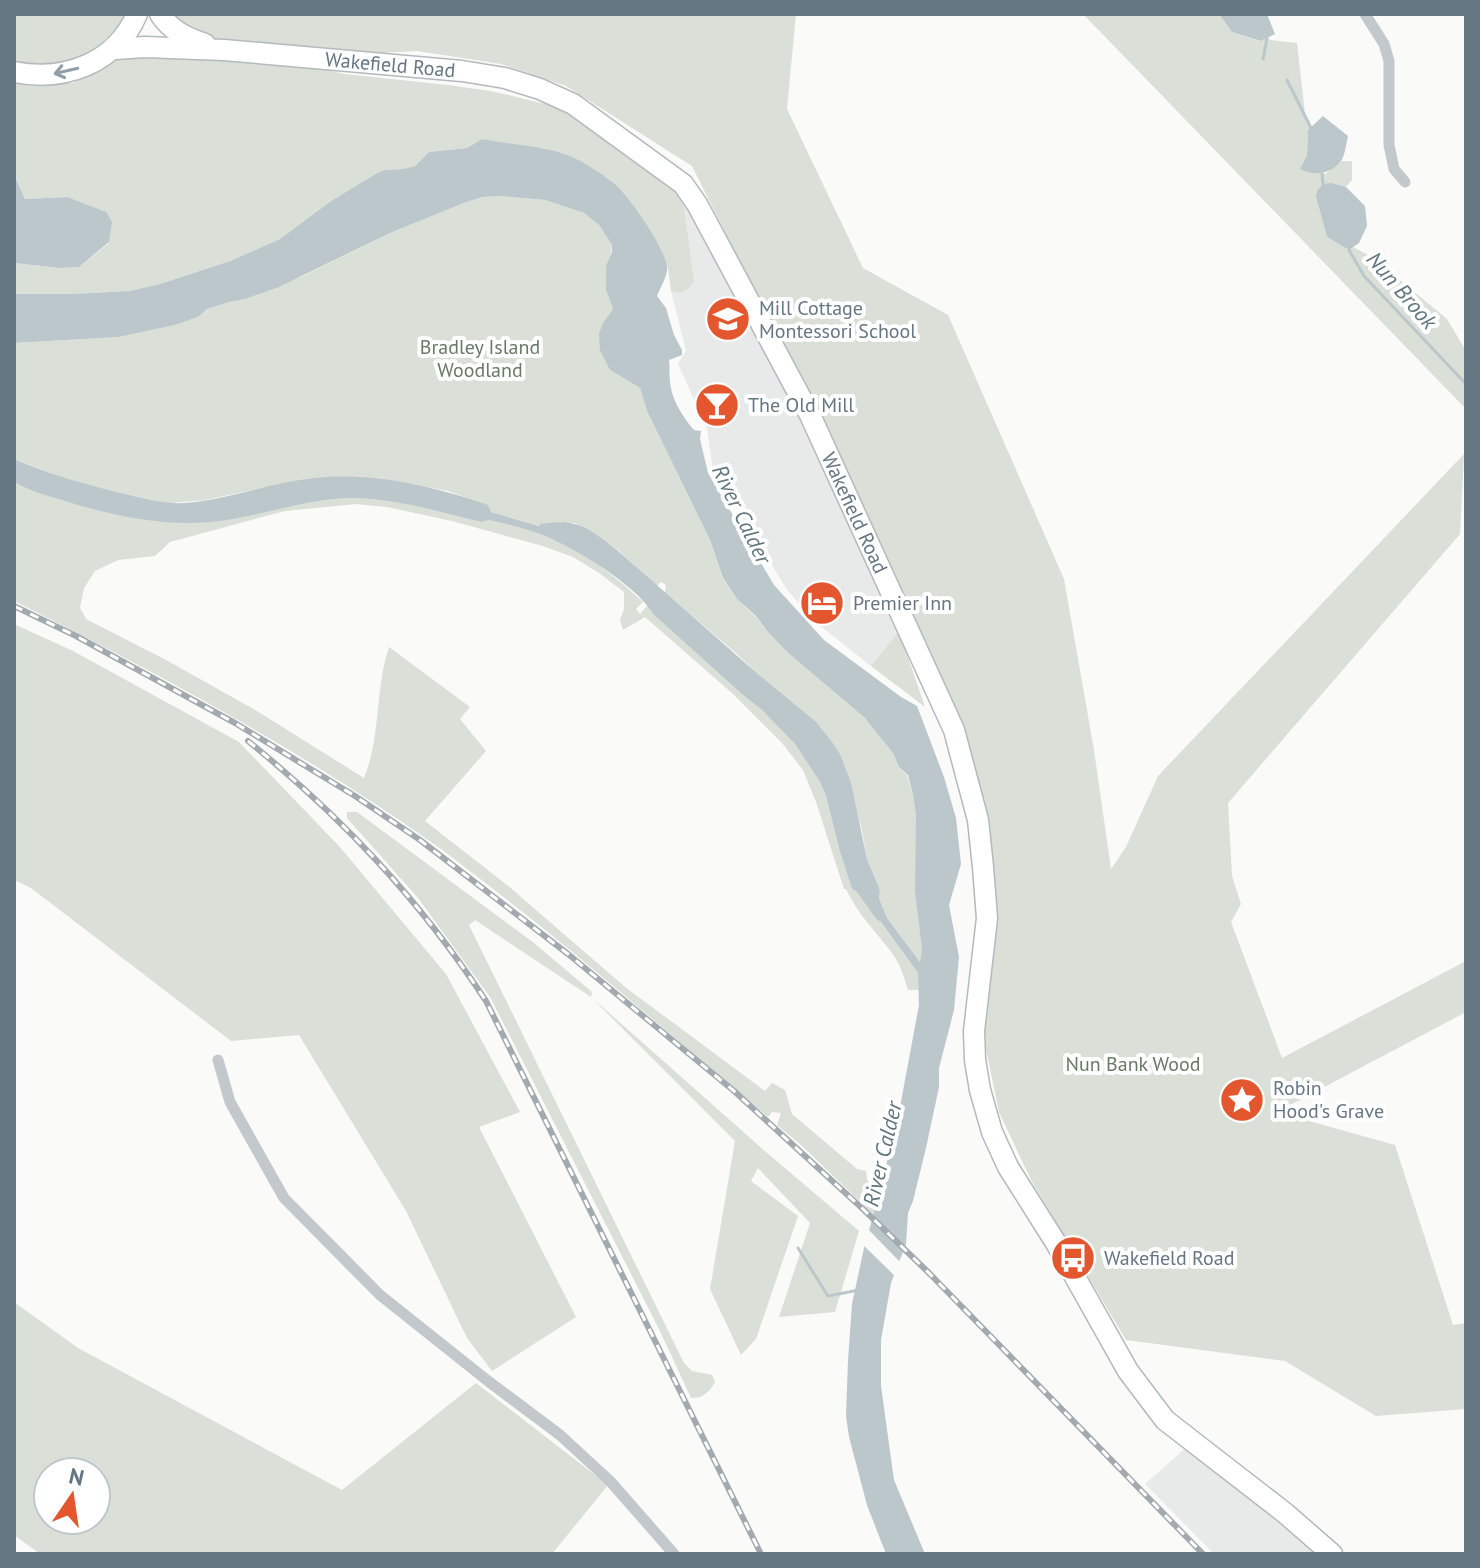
<svg xmlns="http://www.w3.org/2000/svg" width="1480" height="1568" font-family="'PT Sans',sans-serif">
<style>
.built{fill:#e8e9e9}
.green{fill:#dadfd7;fill-rule:evenodd}
.water{fill:#bbc7cb}
.pier{fill:#fafaf8}
.lines{fill:none;stroke-linecap:round;stroke-linejoin:round}
.stream{stroke:#bbc7cb;stroke-width:3}
.highway-casing{stroke:#b4b9bd;stroke-width:23}
.street{stroke:#c3c8cc;stroke-width:11}
.highway{stroke:#fff;stroke-width:20}
.rail-casing{stroke:#a2aab0;stroke-width:6}
.rail{stroke:#fff;stroke-width:3;stroke-dasharray:9;stroke-linecap:butt}
.oneway{stroke:#939fa8}
.labels{text-anchor:middle;stroke-width:8;stroke-linejoin:round;paint-order:stroke}
.street-label{font-size:20px;fill:#657683;stroke:#fff}
.poi-label{font-size:20px;fill:#657683;stroke:#fff;text-anchor:start}
.park-label{font-size:20px;fill:#687a64;stroke:#fff}
.water-label{font-size:22px;font-style:italic;fill:#60757c;stroke:#fff}
</style>
<rect width="100%" height="100%" fill="#fafaf8"/>
<path class="built" d="M683 199 797 404 899 631 871 666 819 625 788 591 713 471 707 428 678 364 686 351 671 291 679 293Z
M1188 1446 1321 1554H1214L1145 1484Z"/>
<path class="green" d="M14 14H127C99 56 64 70 14 63Z
M169 14H796L787 109 863 268 948 315 1064 579 1094 750 1111 869 1126 847 1158 776 1464 454 1460 534 1228 803 1232 876 1241 904 1231 922 1282 1058 1466 961V1012L1277 1112 1395 1145 1453 1325 1466 1323V1409L1376 1416 1285 1361 1126 1340 1031 1180 999 1112 984 1040 993 910 977 792 750 282 692 166 566 86 501 64 417 51 341 55 213 40 202 36Z
M1083 14H1219L1232 32 1260 41 1267 38 1270 40 1297 43 1305 115 1311 128 1308 130 1307 156 1325 174 1342 161H1352V180L1346 187 1332 183 1316 197 1327 237 1349 250 1353 247 1372 257 1447 319 1466 351V409Z
M148 53 304 65 345 74 448 85 491 91 558 107 594 126 682 194 694 281C687 290 685 295 671 291L668 269 660 247 617 186 501 143 482 139 467 148 429 152 415 166 403 169 385 170 331 201 280 239 230 261 160 284 130 291 72 294H14V263L60 268 79 267 109 243 67 197 25 199 14 175V82L24 84 73 83 125 56Z
M501 196 545 200 584 213 599 225 612 245 606 290 613 309 603 323 610 370 640 388 647 411 710 540 723 579 737 599 756 617 767 631 787 652 865 718 880 734 893 753 899 767 907 775 913 795 916 815 922 948 920 962 887 918 879 898 880 890 867 859 862 830 840 754 736 653 665 593 666 585 661 582 657 586 618 550 575 523 540 526 491 512 487 505 448 491 395 481 361 478 271 486 205 500 170 503 156 501 75 482 14 459V343L119 337 175 325 198 317 207 309 229 302 245 299 303 276 390 233 464 203 482 197Z
M14 482C32 491 52 497 71 503 125 519 178 528 234 519 274 512 313 498 354 498 397 499 440 512 481 522L489 520C505 524 522 527 538 533 577 546 613 574 643 602L636 609 640 614 647 606 653 614 744 696 761 709 795 744 820 782 826 796 840 852 852 889 856 891 877 920 881 922 918 973 919 990H908C904 977 900 964 892 953 876 932 857 913 846 889H844L816 802 803 770 782 743 733 694 645 617 623 630 620 620 624 609V592L599 573 573 557 543 546 452 521 387 507 356 504 285 511 170 542 155 556 118 560 95 571 84 588 80 608 86 619 168 661 257 711 364 778C381 737 375 689 389 647L470 707 460 719 486 751 425 821 507 885 625 987 765 1091 772 1083 785 1090 792 1114 857 1169 866 1171 867 1180 879 1195 874 1215 801 1145 777 1125 781 1113 772 1112 768 1117C678 1041 590 964 497 892 476 876 455 859 434 844 302 751 158 673 14 601Z
M14 624 73 651 239 742 339 846 446 974 520 1112 479 1127 576 1317 492 1371 467 1338 406 1211 299 1035 231 1041 31 888 14 880Z
M899 631 925 707 871 666Z
M347 812H357L534 943 592 992 591 997 766 1152 859 1231 835 1312 779 1317 810 1223 758 1168 751 1181 798 1216 756 1339 741 1355 710 1289 735 1141 591 997 475 920 469 925 684 1363 692 1371 712 1375 715 1382 710 1390 701 1397 691 1398 658 1327 490 997 418 898 347 818Z
M14 1302 78 1348 342 1490 476 1383 608 1485 552 1554H40L14 1535ZM48 1472H96V1520H48Z"/>
<path class="water" d="M1219 14H1267L1275 34 1261 41 1232 32Z
M1323 116 1348 136C1346 144 1345 156 1341 161 1330 175 1314 176 1300 169L1307 156 1308 130Z
M482 139C510 145 539 145 567 155 578 158 612 180 619 188 633 203 665 248 667 267 668 276 660 288 657 296L666 308 674 335 682 350V355L669 360C670 367 669 374 670 381 671 399 683 417 694 430L701 431 700 439 708 473 774 585 824 640 901 697 917 706 944 777 956 818 961 864 949 905 959 957 954 1010 939 1068V1087L926 1148 913 1201 908 1213 906 1244 891 1283 881 1340V1386L894 1480 925 1554H886L867 1505 849 1437 846 1416 848 1360 852 1304 864 1248 879 1195 900 1107 919 1005 918 973 881 922 877 920 856 891 852 889 840 852 826 796 820 782 795 744 761 709 744 696 653 614C637 585 568 543 537 533 521 527 505 524 489 520L481 522C440 512 397 499 354 498 313 498 274 512 234 519 178 529 125 519 71 503 52 497 32 492 14 482V459C51 475 90 486 130 495 147 499 165 504 184 503 228 500 271 482 315 478 373 472 433 486 488 505L491 512 539 526 541 524C578 518 588 528 617 550L759 675 816 722 832 742 840 754 851 783 867 859 880 890 879 898 887 918 920 962 922 948 915 892 916 815 913 795 908 775 899 767 893 753 865 718 787 652 767 631 756 616 737 599 723 578 710 540 647 411 640 388 610 370 600 350 599 334 603 323 613 309 606 290V266L612 252V245L599 225 584 213 545 200 501 196 482 197 464 203 390 233 279 287 245 299 229 302 207 309 198 317 175 325 119 337 14 343V294H72L130 291 160 284 230 261 280 239 331 201 376 174 385 170 403 169 415 166 429 152 467 148Z
M14 175 25 199 67 197 106 212 112 222 109 242 79 267 60 268 14 263Z
M1332 183 1346 187 1365 206 1367 226 1359 243 1349 250 1327 237 1316 197 1317 191 1323 184Z"/>
<path class="pier" d="M866 1227 902 1264 897 1278 861 1243Z"/>
<g class="lines">
<path class="stream" d="M1263 59 1267 38
M1287 80 1311 128
M1322 174 1323 184
M1349 250 1364 276 1466 384
M798 1248 828 1296 859 1290"/>
<g class="highway-casing">
<g id="highway">
<path d="M160 14C171 31 187 38 205 44"/>
<path id="s1" d="M115 49 145 47 224 50 462 71 505 78 540 89 573 104 683 184 697 204 810 415 954 730 978 820 983 867 987 918 974 1031 975 1060 980 1090 992 1132 1008 1167 1056 1243 1128 1371 1165 1420 1285 1513 1332 1554"/>
<path d="M14 72C65 82 116 63 137 14"/>
</g>
</g>
<path class="street" d="M1365 14 1384 44 1389 61V145L1394 169 1405 182
M218 1060 230 1102 284 1198 380 1295 488 1381 560 1435 610 1481 674 1554"/>
<use href="#highway" class="highway"/>
<g class="rail-casing">
<path id="rail" d="M14 606 76 636 235 723 355 796 420 840 568 954 734 1091 864 1210 930 1274 1203 1554
M248 741C343 818 419 899 486 1001L761 1554"/>
</g>
<use href="#rail" class="rail"/>
</g>
<defs><path id="oneway-shaft" d="M-6 0H5M1.5-3L5.5 0L1.5 3" fill="none" stroke-width="1.6" stroke-linecap="round" stroke-linejoin="round" transform="scale(2)"/></defs>
<use class="oneway" href="#oneway-shaft" transform="translate(66 71) rotate(167)"/>
<defs>
<g id="school-disc" transform="scale(2.3)"><circle r="9.5" fill="#e4572e" stroke="#fff"/><path d="M0-5L7-2L0 1L-7-2ZM-4 1L0 2.5L4 1V4Q0 6-4 4Z" fill="#fff"/></g>
<g id="bar-disc" transform="scale(2.3)"><circle r="9.5" fill="#e4572e" stroke="#fff"/><path d="M-6-5H6L.8 .8V4.5H3.5V6h-7V4.5H-.8V.8Z" fill="#fff"/></g>
<g id="hotel-disc" transform="scale(2.3)"><circle r="9.5" fill="#e4572e" stroke="#fff"/><path d="M-6-4.5h1.5V1H6V5H4.5V3h-9V5H-6ZM-4 0a1.8 1.8 0 1 1 3.6 0ZM.5 0V-2.5h3Q6-2.5 6 0Z" fill="#fff"/></g>
<g id="sight-disc" transform="scale(2.3)"><circle r="9.5" fill="#e4572e" stroke="#fff"/><path d="M0-6L1.8-2.2L6-1.7L2.9 1.2L3.7 5.4L0 3.3L-3.7 5.4L-2.9 1.2L-6-1.7L-1.8-2.2Z" fill="#fff"/></g>
<g id="bus-disc" transform="scale(2.3)"><circle r="9.5" fill="#e4572e" stroke="#fff"/><path d="M-5-6H5V4H4V6H2V4H-2V6H-4V4H-5ZM-3.5-4V0h7V-4ZM-3.5 1.2v1.5H-2V1.2ZM2 1.2v1.5H3.5V1.2Z" fill="#fff"/></g>
</defs>
<g fill-rule="evenodd">
<use href="#school-disc" x="728" y="319"/>
<use href="#bar-disc" x="717" y="405"/>
<use href="#hotel-disc" x="822" y="603"/>
<use href="#sight-disc" x="1242" y="1100"/>
<use href="#bus-disc" x="1073" y="1258"/>
</g>
<g class="labels">
<g class="street-label">
<text dy="7" stroke="none"><textPath href="#s1" startOffset="276">Wakefield Road</textPath></text>
<text dy="7" stroke="none"><textPath href="#s1" startOffset="972">Wakefield Road</textPath></text>
</g>
<g class="poi-label">
<text x="759" y="315">Mill Cottage<tspan x="759" dy="23">Montessori School</tspan></text>
<text x="748" y="412">The Old Mill</text>
<text x="853" y="610">Premier Inn</text>
<text x="1273" y="1095">Robin<tspan x="1273" dy="23">Hood's Grave</tspan></text>
<text x="1104" y="1265">Wakefield Road</text>
</g>
<g class="park-label">
<text x="480" y="354">Bradley Island<tspan x="480" dy="23">Woodland</tspan></text>
<text x="1133" y="1071">Nun Bank Wood</text>
</g>
<g class="water-label">
<text transform="translate(1402 290) rotate(49)" y="8">Nun Brook</text>
<text transform="translate(742 514) rotate(64)" y="8">River Calder</text>
<text transform="translate(882 1154) rotate(-77)" y="8">River Calder</text>
</g>
</g>
<rect width="1480" height="1568" fill="none" stroke="#657683" stroke-width="32"/>
<g transform="translate(72 1496) rotate(13)"><circle r="38" fill="#ffffff" stroke="#c1c8cd" stroke-width="2"/>
<path d="M0-6L14 30L0 20L-14 30Z" fill="#e4572e"/>
<text y="-12" font-size="22" font-weight="bold" text-anchor="middle" fill="#657683">N</text>
</g>
</svg>
